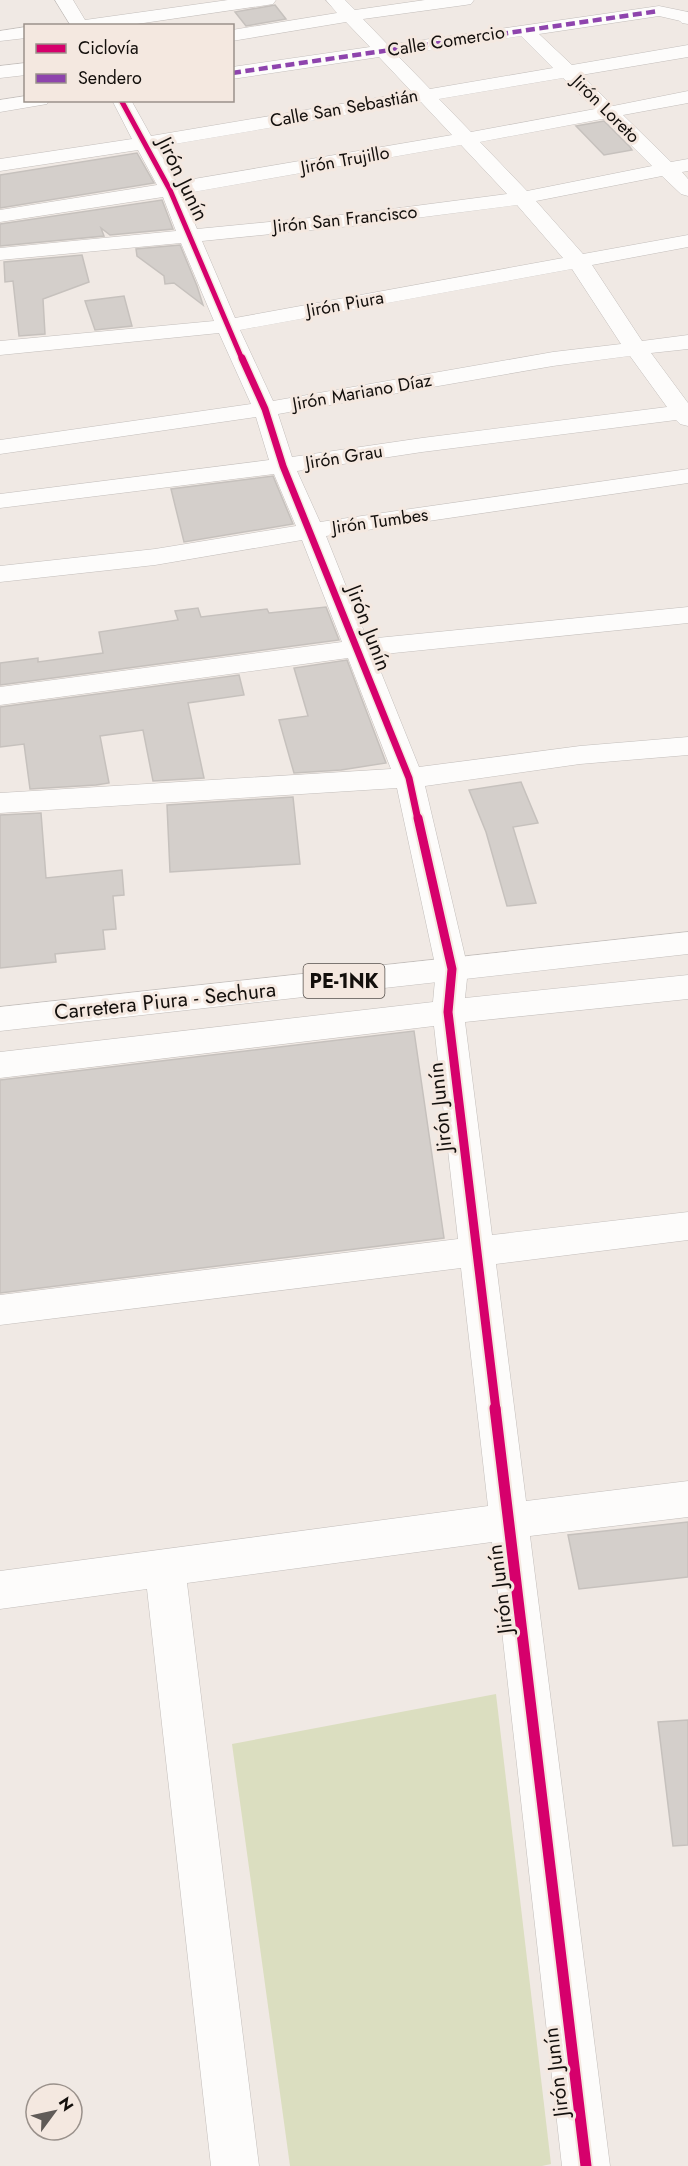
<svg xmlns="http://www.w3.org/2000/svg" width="688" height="2166" font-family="Jost,sans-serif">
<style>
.green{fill:#dbdec0}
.building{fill:#d4cfcb;stroke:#c6c1bd;stroke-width:1.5}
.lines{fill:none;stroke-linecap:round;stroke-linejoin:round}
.minor-casing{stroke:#c3bebb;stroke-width:1}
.major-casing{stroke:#c3bebb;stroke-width:1}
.minor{fill:#fdfcfb;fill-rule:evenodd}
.major{fill:#fdfcfb;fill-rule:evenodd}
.quiet{stroke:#8e44ad;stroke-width:4.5;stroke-dasharray:9 4.5;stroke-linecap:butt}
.cycleway-far3-casing{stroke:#f4e8e0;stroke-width:8}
.cycleway-far2-casing{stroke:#f4e8e0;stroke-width:10}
.cycleway-far1-casing{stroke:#f4e8e0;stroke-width:13}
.cycleway-casing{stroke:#f4e8e0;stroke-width:15}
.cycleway-far3{stroke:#d6006c;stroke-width:5}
.cycleway-far2{stroke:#d6006c;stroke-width:7}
.cycleway-far1{stroke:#d6006c;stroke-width:9}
.cycleway{stroke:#d6006c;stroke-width:11}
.labels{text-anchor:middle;stroke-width:6;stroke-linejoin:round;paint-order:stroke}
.far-street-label{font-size:18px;fill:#130f0c;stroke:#f4e8e0}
.shield{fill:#f4e8e0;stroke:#56504c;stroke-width:1.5}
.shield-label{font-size:20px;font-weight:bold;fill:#130f0c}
.street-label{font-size:21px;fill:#130f0c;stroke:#f4e8e0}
</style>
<rect width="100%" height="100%" fill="#f0e9e4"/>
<path class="green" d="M496 1694 551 2164 542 2166H290L232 1744Z"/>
<path class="building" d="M275 5 286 19 246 26 235 12Z
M604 121 630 147 632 150 604 155 576 126Z
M137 153 154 183 0 208V175Z
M162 200 173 229 110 235 101 228 104 236 0 246V224Z
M180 245 197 286 203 305 174 283 165 284 164 276 137 256 136 249Z
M82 255 89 282 43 299 45 334 19 336 13 281 5 282 4 262Z
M124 296 132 326 95 330 85 301Z
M273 476 293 524 184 542 171 489Z
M326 607 339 640 0 685V663L38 658V662L103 653 99 632 178 620 175 611 198 608 201 617 267 609 269 613Z
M347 660 386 763 341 770 294 773 279 720 308 716 294 668Z
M239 675 244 695 188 703 204 778 153 781 143 730 100 736 109 783 96 785 30 789 24 744 0 747V707Z
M521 782 538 823 513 827 536 903 507 906 486 832 469 790Z
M293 797 300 864 170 872 167 805Z
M41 813 46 878 122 870 124 895 113 896 116 929 103 930 105 949 55 954 56 962 0 968V815Z
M414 1031 444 1238 0 1293V1080Z
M688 1522V1577L579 1589 568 1535Z
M688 1720V1845L673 1846 658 1722Z"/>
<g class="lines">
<g class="minor-casing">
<path id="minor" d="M55 0H73L85 20 228 0H276L273 4 267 5 123 26H71Z
M326 0H345L355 10 425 0H474L471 4 465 5 363 19 388 45 659 6 688 12V22H685L659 16 539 34 572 65 688 45V57L581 75 613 106 688 91V103L623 115 671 162 688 159V171L682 172 688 179V196L681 194 662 176 536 201 583 254 688 235V247L592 265 642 341 688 335V349L651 353 688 403V426L680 424 676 420 422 452 297 471 320 522 688 469V483L326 536 367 639 688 607V623L374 655 419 767 580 746 688 737V755L580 764 425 786 468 969 465 998 688 975V999L465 1022 492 1235 688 1212V1240L496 1264 526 1501 688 1481V1517L530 1536 610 2166H562L492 1542 187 1583 259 2166H211L147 1589 0 1609V1571L488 1506 461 1268 0 1325V1295L458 1239 434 1026 0 1078V1052L433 1002 436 969 397 788 0 813V793L391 769 348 658 0 705V687L342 642 302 540 155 565 0 582V566L155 549 296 526 274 474 0 508V494L269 460 256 417 0 454V440L251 404 219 333 0 355V341L214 321 181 243 0 260V248L176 231 163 197 0 222V210L157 185 138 150 0 171V159L132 139 112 100H131L151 136 412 92 379 57 232 79V67L370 47 346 22 232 41V30L337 13ZM521 36 553 68 430 89 397 55ZM563 78 595 109 471 132 439 99ZM421 102 452 135 176 182 157 147ZM602 119H605L652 166 527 191 480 142ZM461 145 507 194 361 213 197 229 182 194ZM517 205 563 258 235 318 202 241 361 225ZM572 269 621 344 553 352 273 401 240 330ZM630 356 667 407 422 438 292 457 278 414 553 366Z
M26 27V38L0 41V31Z
M26 63V75L0 78V66Z
M26 96V100H49L47 104 0 112V100Z"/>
</g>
<g class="major-casing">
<path id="major" d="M685 12H688V24L682 23 676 17 679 13Z
M688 932V954L0 1031V1007Z"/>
</g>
<use href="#minor" class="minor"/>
<use href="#major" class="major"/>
<path class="quiet" d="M232 73 659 11"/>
<g class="cycleway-far3-casing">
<path id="cycleway-far3" d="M121 100 170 190 242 359"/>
</g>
<g class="cycleway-far2-casing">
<path id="cycleway-far2" d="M242 358 265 409 283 466 409 778 418 820"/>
</g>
<g class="cycleway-far1-casing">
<path id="cycleway-far1" d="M418 818 452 969 448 1012 496 1410"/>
</g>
<g class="cycleway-casing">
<path id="cycleway" d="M495 1408 586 2166"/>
</g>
<use href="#cycleway-far3" class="cycleway-far3"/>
<use href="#cycleway-far2" class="cycleway-far2"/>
<use href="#cycleway-far1" class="cycleway-far1"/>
<use href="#cycleway" class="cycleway"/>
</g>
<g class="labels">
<g class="far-street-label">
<text transform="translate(446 41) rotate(-9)" y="6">Calle Comercio</text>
<text transform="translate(344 108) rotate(-10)" y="6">Calle San Sebastián</text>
<text transform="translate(606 109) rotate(45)" y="6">Jirón Loreto</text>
<text transform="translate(345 160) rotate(-10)" y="6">Jirón Trujillo</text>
<text transform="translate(345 219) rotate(-6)" y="6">Jirón San Francisco</text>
<text transform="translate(345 304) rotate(-10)" y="6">Jirón Piura</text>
<text transform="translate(362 392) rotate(-10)" y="6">Jirón Mariano Díaz</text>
<text transform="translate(344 457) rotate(-9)" y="6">Jirón Grau</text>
<text transform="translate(380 521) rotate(-8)" y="6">Jirón Tumbes</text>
</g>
<rect class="shield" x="303.5" y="964" width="81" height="34" rx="4.5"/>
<g class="shield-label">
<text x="344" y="988">PE-1NK</text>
</g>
<g class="street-label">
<text transform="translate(183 179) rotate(64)" y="7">Jirón Junín</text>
<text transform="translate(369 628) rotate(69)" y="7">Jirón Junín</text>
<text transform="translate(165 1001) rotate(-6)" y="7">Carretera Piura - Sechura</text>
<text transform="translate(440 1107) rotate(-96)" y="7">Jirón Junín</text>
<text transform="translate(500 1589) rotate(-97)" y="7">Jirón Junín</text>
<text transform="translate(556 2072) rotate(-97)" y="7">Jirón Junín</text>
</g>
</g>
<rect x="24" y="24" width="210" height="78" fill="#f4e8e0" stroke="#9a918b" stroke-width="1.5"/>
<rect x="36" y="44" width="30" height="9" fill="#d6006c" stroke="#9a918b" stroke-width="1.5"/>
<text x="78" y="54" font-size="18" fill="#130f0c">Ciclovía</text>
<rect x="36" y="74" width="30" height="9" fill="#8e44ad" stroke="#9a918b" stroke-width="1.5"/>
<text x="78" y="84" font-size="18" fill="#130f0c">Sendero</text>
<g transform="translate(54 2112) rotate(57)"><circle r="28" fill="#f4e8e0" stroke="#9a918b" stroke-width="1.5"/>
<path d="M0-4.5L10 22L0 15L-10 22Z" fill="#605b58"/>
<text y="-9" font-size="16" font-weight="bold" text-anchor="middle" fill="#130f0c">N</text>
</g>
</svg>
